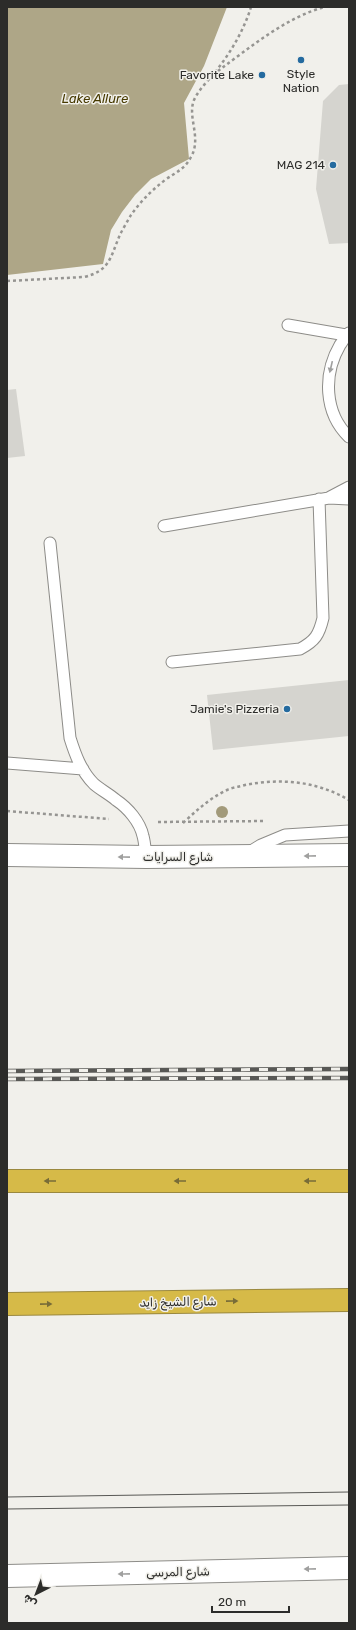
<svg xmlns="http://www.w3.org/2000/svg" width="356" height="1630" font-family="Rubik,Cairo,sans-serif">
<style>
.water{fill:#aea687}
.building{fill:#d5d4cf}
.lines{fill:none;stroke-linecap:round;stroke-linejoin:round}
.lane-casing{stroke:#8d8c88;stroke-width:13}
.secondary-casing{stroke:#8d8c88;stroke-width:24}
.highway-casing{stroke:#9a883e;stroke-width:24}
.path{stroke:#969592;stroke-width:2.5;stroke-dasharray:3 3;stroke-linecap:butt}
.lane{stroke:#fff;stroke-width:11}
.secondary{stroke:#fff;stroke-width:22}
.highway{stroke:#d6ba48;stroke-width:22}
.tram{stroke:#585855;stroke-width:1}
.rail-casing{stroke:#585855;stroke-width:4.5}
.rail{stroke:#f1f0eb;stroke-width:3;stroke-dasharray:9;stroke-linecap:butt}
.tree{fill:#a29a7a}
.oneway{fill:#a0a09f}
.oneway2{fill:#786c38}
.poi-dot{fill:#246a9f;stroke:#f1f0eb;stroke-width:1.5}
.labels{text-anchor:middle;stroke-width:3;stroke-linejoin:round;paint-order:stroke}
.poi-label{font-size:12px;fill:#2c2c2a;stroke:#f1f0eb;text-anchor:end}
.street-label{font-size:12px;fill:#2c2c2a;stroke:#f1f0eb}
.water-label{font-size:13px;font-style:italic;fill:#473a00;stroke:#f1f0eb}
</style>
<rect width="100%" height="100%" fill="#f1f0eb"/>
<path class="water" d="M7 7H227L204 66 184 103 189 159 151 179 135 195 122 212 111 230 103 264 7 275Z"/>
<path class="building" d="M349 84V243L329 244 316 189 323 101 339 85Z
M16 389 25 456 7 458V390Z
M349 680V736L213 750 207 695Z"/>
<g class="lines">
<g class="lane-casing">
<path id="lane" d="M288 325 346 335
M349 333C345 336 343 341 340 345 323 374 324 413 349 437
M330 497 349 487
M164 526 329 498 349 499
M50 543 70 738C75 754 81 771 94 784 101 790 109 794 116 800 128 808 140 822 143 836 145 843 145 850 146 857
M172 662 300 649C315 641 319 635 323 618L319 499
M7 763 83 769
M248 853 261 845 285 835 349 831"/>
</g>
<g class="secondary-casing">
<path id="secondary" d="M7 855 146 857 349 855
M7 1576 349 1568"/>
</g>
<g class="highway-casing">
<path id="highway" d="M7 1181H349
M7 1304 349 1300"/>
</g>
<path class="path" d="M218 71C249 48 288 16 325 7
M7 281 84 277C109 271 110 259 119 237 122 230 127 222 131 215 140 202 152 190 165 180 176 172 184 170 191 157 202 138 187 117 194 100 199 89 209 80 216 71 231 52 244 30 251 7
M7 811 109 819
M158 822 265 821
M183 823C197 810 210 798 227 790 233 787 239 787 245 785 282 778 316 781 349 800"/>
<use href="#lane" class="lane"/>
<use href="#secondary" class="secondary"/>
<use href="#highway" class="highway"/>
<path class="tram" d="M7 1497 349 1492
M7 1509 349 1505"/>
<g class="rail-casing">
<path id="rail" d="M7 1071 349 1069
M7 1079 349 1078"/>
</g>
<use href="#rail" class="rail"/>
</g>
<circle class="tree" cx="222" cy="812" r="6"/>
<defs><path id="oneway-solid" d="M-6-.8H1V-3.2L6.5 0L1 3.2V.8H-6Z"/></defs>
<g class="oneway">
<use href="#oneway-solid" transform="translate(331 367) rotate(103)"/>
<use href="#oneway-solid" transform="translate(310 856) rotate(179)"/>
<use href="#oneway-solid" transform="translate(124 857) rotate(-179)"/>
<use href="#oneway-solid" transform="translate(310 1569) rotate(179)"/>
<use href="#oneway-solid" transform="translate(124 1574) rotate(179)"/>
</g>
<g class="oneway2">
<use href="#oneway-solid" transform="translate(50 1181) rotate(180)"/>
<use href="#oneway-solid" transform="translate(180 1181) rotate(180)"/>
<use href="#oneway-solid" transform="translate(310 1181) rotate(180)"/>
<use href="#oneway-solid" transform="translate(232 1301) rotate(-1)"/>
<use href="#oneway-solid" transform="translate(46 1304) rotate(-1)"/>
</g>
<g class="poi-dot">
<circle cx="301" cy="60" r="4"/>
<circle cx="262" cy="75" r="4"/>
<circle cx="333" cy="165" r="4"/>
<circle cx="287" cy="709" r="4"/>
</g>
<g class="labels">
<g class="poi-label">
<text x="301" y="78" text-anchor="middle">Style<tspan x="301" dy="14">Nation</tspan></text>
<text x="254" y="79">Favorite Lake</text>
<text x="325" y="169">MAG 214</text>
<text x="279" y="713">Jamie's Pizzeria</text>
</g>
<g class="street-label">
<text x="178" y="861">شارع السرايات</text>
<text transform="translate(178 1302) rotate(-1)" y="4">شارع الشيخ زايد</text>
<text transform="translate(178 1572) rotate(-1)" y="4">شارع المرسى</text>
</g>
<g class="water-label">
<text x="95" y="103">Lake Allure</text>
</g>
</g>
<rect width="356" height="1630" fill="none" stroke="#2c2c2a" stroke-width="16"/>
<g transform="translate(36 1594) rotate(222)" stroke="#f1f0eb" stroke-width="3" paint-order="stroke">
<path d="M0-3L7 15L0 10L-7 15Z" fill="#2c2c2a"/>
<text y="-6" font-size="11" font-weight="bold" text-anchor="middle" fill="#2c2c2a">ش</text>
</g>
<path d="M212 1606v6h77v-6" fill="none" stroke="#2c2c2a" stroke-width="2"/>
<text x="218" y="1606" font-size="12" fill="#2c2c2a" stroke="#f1f0eb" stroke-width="3" paint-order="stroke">20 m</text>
</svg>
